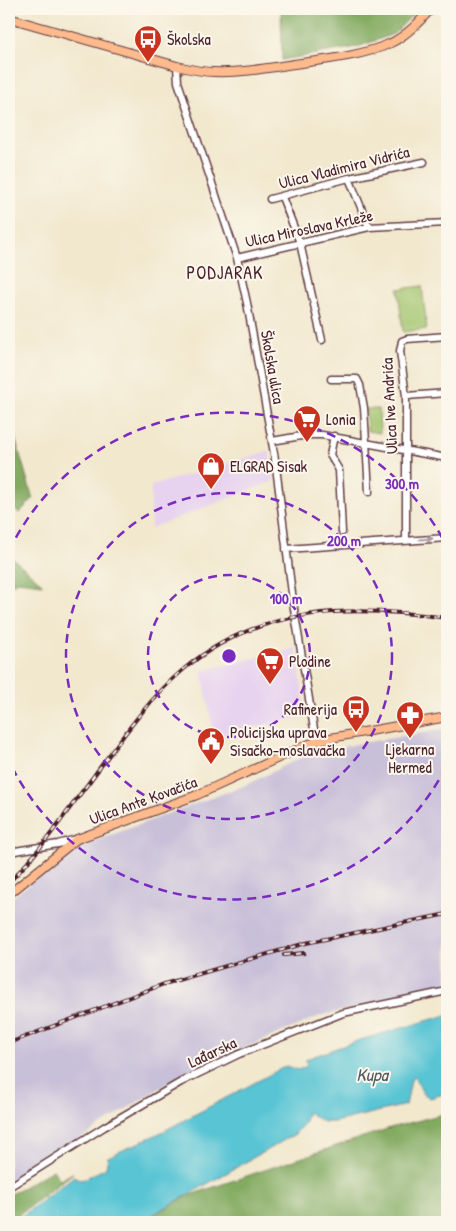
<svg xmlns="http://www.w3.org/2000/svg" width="456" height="1231" font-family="'Patrick Hand',sans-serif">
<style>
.built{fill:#e7d2ef}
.industrial{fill:#c8bfd8}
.green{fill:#a3c56e;stroke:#76724c}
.forest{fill:#82aa61;stroke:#666446}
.water{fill:#59c4d4;stroke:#527280}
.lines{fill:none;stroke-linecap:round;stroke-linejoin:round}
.minor-casing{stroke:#633d43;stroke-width:9}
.major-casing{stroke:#633d43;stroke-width:10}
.minor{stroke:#fff;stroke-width:6}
.major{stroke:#fcba8d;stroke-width:8}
.rail-casing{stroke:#4a1f2b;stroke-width:4}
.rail{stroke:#fbf7ec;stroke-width:2;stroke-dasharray:5.5;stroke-linecap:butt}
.oneway{fill:#ae9aa0}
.ring{fill:none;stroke:#7b2cbf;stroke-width:2.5;stroke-dasharray:9 6}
.labels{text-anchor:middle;stroke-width:4;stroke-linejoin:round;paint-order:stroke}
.poi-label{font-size:16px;fill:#4a1f2b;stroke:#fbf7ec;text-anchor:start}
.street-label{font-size:16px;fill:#4a1f2b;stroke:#fbf7ec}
.neighbourhood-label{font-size:18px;letter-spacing:1px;fill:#4a1f2b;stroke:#fbf7ec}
.water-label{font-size:18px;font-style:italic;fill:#4f5966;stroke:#fbf7ec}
.centre{fill:#7b2cbf;stroke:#fbf7ec;stroke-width:2.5}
.ring-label{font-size:15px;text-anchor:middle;font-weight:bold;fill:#7b2cbf;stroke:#fbf7ec;stroke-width:4;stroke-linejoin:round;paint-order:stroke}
</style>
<rect width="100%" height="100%" fill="#fbf7ec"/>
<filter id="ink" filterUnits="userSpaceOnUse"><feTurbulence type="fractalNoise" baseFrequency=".02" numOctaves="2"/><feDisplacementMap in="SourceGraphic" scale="10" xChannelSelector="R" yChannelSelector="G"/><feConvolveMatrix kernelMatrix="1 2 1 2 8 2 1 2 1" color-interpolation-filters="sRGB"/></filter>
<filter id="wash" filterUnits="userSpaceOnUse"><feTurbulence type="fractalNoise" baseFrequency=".0096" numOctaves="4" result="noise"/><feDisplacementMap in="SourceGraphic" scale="20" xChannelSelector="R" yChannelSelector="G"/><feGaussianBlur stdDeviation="1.12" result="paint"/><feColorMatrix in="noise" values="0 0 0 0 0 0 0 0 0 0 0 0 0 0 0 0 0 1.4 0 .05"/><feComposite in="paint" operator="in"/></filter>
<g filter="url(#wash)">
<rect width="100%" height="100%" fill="#f2e8ce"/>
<path class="built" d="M269 451 274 481 151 528V486Z
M296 648 306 716 214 736 202 671Z"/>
<path class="industrial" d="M447 729V988L322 1015 180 1075 9 1184V900L76 848 246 785 298 759 321 751 368 742Z"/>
<path class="green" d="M422 286 427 329 403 332 398 289Z
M366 409H379L380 433 367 431Z"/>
<path class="forest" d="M281 9H418L394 34 357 47 282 60Z
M9 417 33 499 19 513 9 505Z
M9 555 43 584 17 581 9 586Z
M447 1113V1222H140L187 1196 390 1128Z
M53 1170 60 1180 73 1173 9 1222V1195Z"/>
<path class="water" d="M447 1015V1093L430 1098 423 1093 414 1076 411 1080 406 1105 334 1122H323L308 1112 304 1123 295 1134 140 1222H14L74 1176 82 1180 106 1168 108 1157 164 1131 286 1066 298 1070 307 1066 306 1059 357 1041Z"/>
</g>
<g filter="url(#ink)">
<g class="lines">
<g class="minor-casing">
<path id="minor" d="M177 66 178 82 237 258 247 303 275 459 294 609 316 741
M349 178 369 227
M282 197 300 243 322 340
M270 199 349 178 424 162
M237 258 369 227 447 223
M331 379H357L360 385 364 408 369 492
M406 396 447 393
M334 436 330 455 339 470 342 532
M272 441 307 435H322L447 458
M406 540V396L400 351 402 341 407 339 447 336
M286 549 447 538
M9 852 58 844 76 839
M9 1187 104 1127 181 1082 239 1054 343 1013 447 991"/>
</g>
<g class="major-casing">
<path id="major" d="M9 18 177 66C189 69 202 72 214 72 241 73 268 68 294 64 324 60 363 56 391 43 407 35 419 22 431 9
M9 894 77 839 197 795 309 744 325 739 447 717"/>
</g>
<use href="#minor" class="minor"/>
<use href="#major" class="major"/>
<g class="rail-casing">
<path id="rail" d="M9 882C39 853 62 818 87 785 117 745 146 701 184 669 261 605 353 605 447 618
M284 955 304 953
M9 1043 164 984 306 943 447 914"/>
</g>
<use href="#rail" class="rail"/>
</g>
<defs><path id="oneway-solid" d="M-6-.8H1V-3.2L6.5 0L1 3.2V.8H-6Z" transform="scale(1.25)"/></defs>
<use class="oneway" href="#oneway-solid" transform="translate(426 539) rotate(-4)"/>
</g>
<g class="ring">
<circle cx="229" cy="656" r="81"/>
<circle cx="229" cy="656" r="163"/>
<path d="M446 767A244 244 0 0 1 9 761M9 551A244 244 0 0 1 446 545"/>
</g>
<defs>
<g id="bus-pin" transform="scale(1.4375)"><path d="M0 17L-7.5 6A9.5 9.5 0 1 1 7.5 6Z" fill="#c8321e" stroke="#fbf7ec"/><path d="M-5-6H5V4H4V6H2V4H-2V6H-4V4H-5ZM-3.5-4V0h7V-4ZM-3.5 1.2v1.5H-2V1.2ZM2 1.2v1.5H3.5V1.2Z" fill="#fff"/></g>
<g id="supermarket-pin" transform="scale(1.4375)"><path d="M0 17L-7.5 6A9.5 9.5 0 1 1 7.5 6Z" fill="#c8321e" stroke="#fbf7ec"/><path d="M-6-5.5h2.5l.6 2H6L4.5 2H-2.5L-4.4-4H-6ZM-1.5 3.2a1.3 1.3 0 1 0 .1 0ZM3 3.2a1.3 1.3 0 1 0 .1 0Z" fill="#fff"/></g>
<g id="shop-pin" transform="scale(1.4375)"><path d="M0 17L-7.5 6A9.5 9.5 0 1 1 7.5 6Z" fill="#c8321e" stroke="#fbf7ec"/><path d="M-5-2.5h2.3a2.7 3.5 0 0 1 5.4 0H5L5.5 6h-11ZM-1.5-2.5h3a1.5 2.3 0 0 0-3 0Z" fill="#fff"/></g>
<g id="pharmacy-pin" transform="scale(1.4375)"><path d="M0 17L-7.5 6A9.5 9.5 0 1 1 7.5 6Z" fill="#c8321e" stroke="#fbf7ec"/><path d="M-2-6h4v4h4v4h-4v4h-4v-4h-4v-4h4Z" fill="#fff"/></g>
<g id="civic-pin" transform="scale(1.4375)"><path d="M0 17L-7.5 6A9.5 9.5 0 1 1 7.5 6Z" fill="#c8321e" stroke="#fbf7ec"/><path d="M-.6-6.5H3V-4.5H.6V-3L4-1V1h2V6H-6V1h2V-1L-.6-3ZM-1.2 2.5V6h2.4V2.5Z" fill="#fff"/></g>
</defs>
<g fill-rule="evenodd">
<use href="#bus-pin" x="148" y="39"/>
<use href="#supermarket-pin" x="307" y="419"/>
<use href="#shop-pin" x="211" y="466"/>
<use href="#supermarket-pin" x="270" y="661"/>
<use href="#bus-pin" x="356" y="709"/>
<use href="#pharmacy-pin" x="410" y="715"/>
<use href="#civic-pin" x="211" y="741"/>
</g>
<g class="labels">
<g class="poi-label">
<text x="167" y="45">Školska</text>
<text x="326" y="425">Lonia</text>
<text x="230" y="472">ELGRAD Sisak</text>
<text x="289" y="667">Plodine</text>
<text x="337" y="715" text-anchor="end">Rafinerija</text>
<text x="230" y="738">Policijska uprava<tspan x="230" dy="18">Sisačko-moslavačka</tspan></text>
<text x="410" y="755" text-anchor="middle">Ljekarna<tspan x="410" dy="18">Hermed</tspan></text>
</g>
<g class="street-label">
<text transform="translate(344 167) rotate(-14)" y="6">Ulica Vladimira Vidrića</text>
<text transform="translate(309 228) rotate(-12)" y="6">Ulica Miroslava Krleže</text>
<text transform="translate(273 367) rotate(80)" y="6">Školska ulica</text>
<text transform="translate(389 406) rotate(-93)" y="6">Ulica Ive Andrića</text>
<text transform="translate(143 800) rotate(-20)" y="6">Ulica Ante Kovačića</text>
<text transform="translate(212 1052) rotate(-25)" y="6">Lađarska</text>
</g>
<g class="neighbourhood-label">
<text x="225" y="279">PODJARAK</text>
</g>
<g class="water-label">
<text x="372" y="1081">Kupa</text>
</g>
</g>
<circle cx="229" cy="656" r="8" class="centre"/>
<g class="ring-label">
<text x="402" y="489">300 m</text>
<text x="344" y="546">200 m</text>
<text x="286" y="604">100 m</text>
</g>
<rect width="456" height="1231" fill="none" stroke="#fbf7ec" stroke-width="30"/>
</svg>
